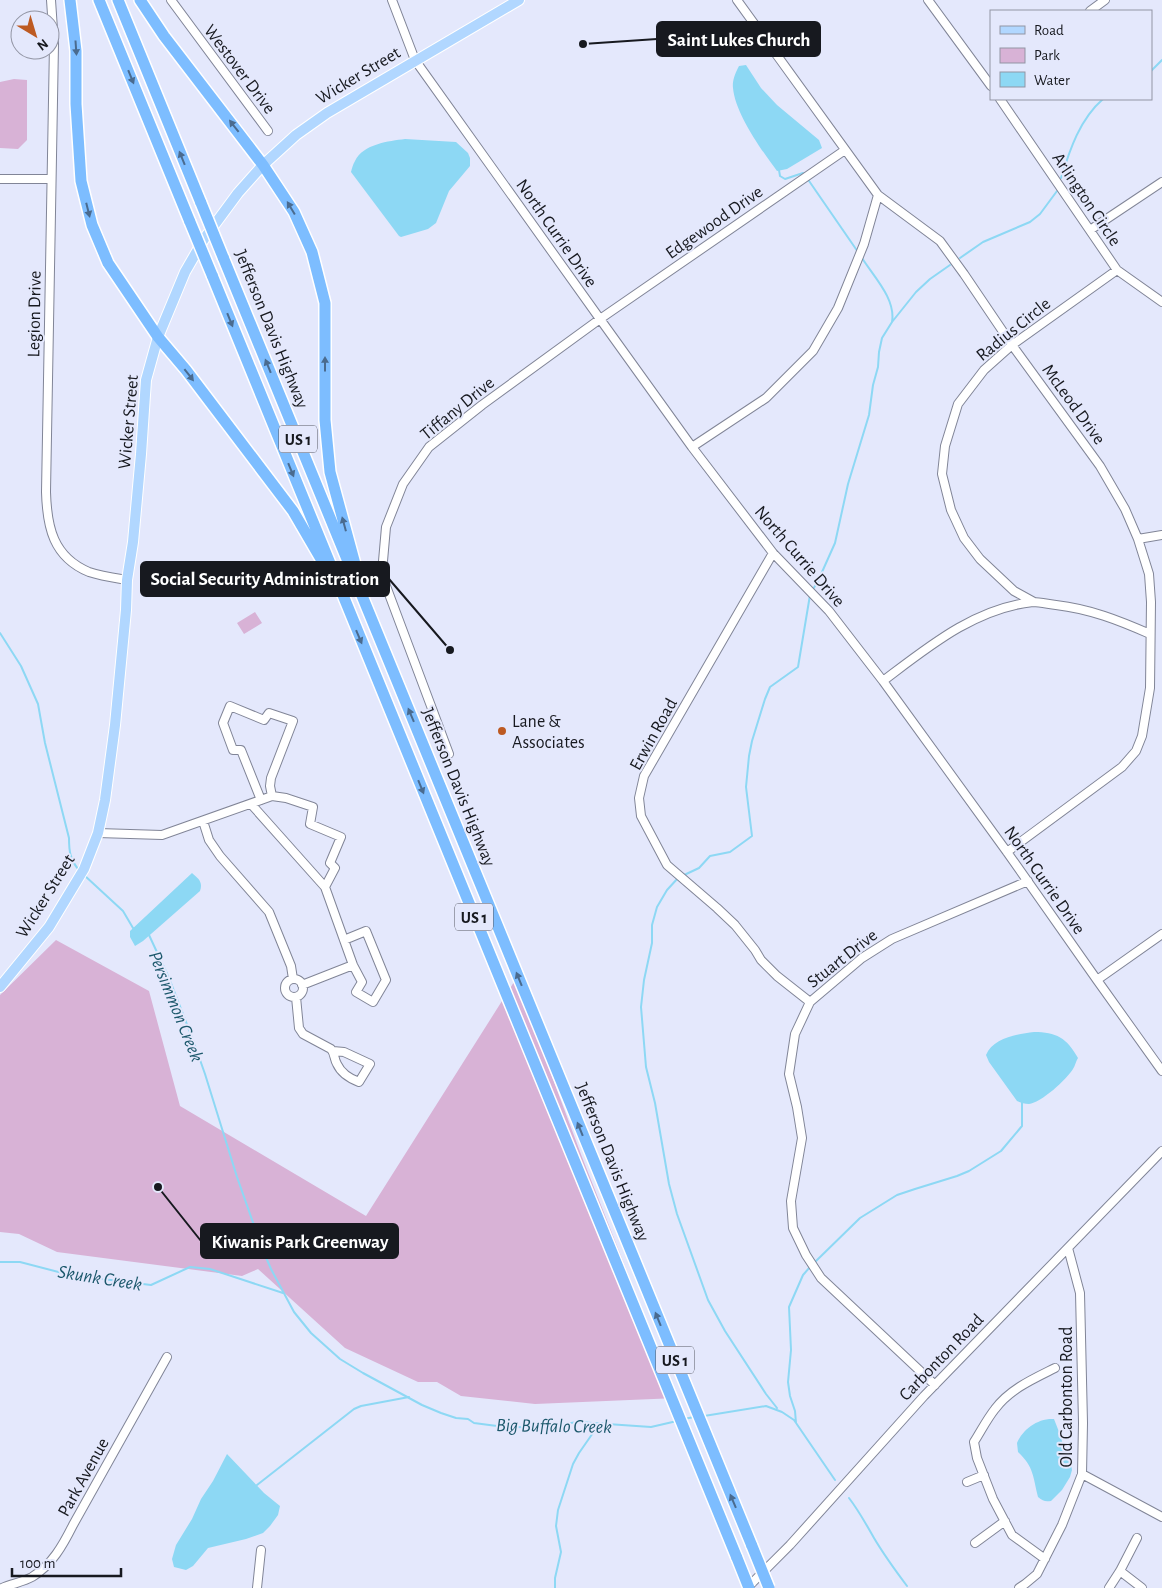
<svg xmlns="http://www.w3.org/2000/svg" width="1162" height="1588" font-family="'Alegreya Sans',sans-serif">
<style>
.green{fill:#d8b2d6}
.water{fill:#8dd8f4}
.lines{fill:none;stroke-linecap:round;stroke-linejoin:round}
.stream{stroke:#8dd8f4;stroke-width:2}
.minor-casing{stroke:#818597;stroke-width:10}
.major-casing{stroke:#fff;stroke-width:12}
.highway-casing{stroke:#fff;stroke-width:14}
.minor{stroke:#fff;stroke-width:8}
.major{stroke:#b1d7ff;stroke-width:10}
.highway{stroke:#7dbdff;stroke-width:11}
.highway-bridge-casing{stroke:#fff;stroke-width:14;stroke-linecap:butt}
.highway-bridge{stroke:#7dbdff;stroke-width:11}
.oneway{fill:#4a6b8f}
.poi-dot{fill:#bd5a22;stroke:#e4e8fc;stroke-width:2}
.labels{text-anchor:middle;stroke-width:4;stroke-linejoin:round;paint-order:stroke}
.shield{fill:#e4e8fc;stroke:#545761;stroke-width:1}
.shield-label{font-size:16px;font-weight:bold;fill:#17191f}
.street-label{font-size:18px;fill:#17191f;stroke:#e4e8fc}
.poi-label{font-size:18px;fill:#17191f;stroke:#e4e8fc;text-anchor:start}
.water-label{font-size:19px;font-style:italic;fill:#1c586c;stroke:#e4e8fc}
.leader{fill:none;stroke:#17191f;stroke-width:2}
.callout-dot{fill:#17191f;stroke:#e4e8fc;stroke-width:2}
.callout{fill:#17191f;stroke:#17191f;stroke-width:2}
.callout-label{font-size:19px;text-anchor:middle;font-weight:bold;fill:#fff}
</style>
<rect width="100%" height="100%" fill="#e4e8fc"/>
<path class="green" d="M14 79 27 80V140L18 149 0 148V82Z
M255 612 262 623 244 634 237 623Z
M56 940 149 991 180 1106 366 1216 514 982 538 1039 582 1157 677 1398 535 1404 461 1396 437 1382H418L345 1348 258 1269 242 1276 57 1252 19 1234 0 1232V995Z"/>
<path class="water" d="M746 65 761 88 777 105 819 140 822 148 787 169 777 171C762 151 735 113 733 88 732 80 736 72 739 66Z
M405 139 456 142 468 153 470 158V166L449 191 436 223 428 229 401 237 399 236 351 172C352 168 353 164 355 161 363 144 389 141 405 139Z
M192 873C199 879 203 882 200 891L143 941 135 946 130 937V931Z
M1034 1032C1056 1032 1067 1038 1078 1058 1076 1061 1075 1066 1073 1069 1067 1079 1041 1103 1029 1104 1025 1104 1021 1103 1017 1101L989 1062 986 1055C993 1038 1018 1034 1034 1032Z
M1054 1419 1061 1437 1065 1454 1071 1464 1072 1470 1070 1477 1062 1490 1051 1501C1045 1502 1043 1501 1038 1497 1033 1477 1034 1467 1018 1452L1017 1443C1023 1429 1038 1418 1054 1419Z
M227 1454 264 1493 280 1506 278 1515 270 1526 263 1533 246 1539 208 1548 193 1566 186 1570 174 1567 172 1559 176 1545 192 1519 201 1499 213 1481Z"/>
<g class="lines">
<path class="stream" d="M1151 71 1162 60
M779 170 780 176 785 179 803 173 804 174
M807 178 858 252
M1061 178C1070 149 1080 119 1103 99
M862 258C874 277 896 299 892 322
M960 258 983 242 1030 222 1040 214 1057 191
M812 591 818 581 835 543 848 484 869 415 873 385 878 367 879 352 882 338 892 322 916 292 930 279 950 265
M0 633 21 666 38 704 45 743 69 838C69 851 70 860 79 870
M84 875 123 911 133 928 135 929
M682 876 699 868 710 856 730 852 752 836 746 787 749 756 752 741 765 699 770 687 798 667 810 595
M678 878 667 890 657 907 652 925V943L644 980 641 1007 646 1067 655 1103 669 1184 677 1214 708 1300 725 1331 766 1394 777 1408
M149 935 169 978 193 1040 205 1074 237 1177 262 1248 271 1269 294 1312 311 1333 340 1359 363 1373 422 1405 441 1413 456 1418 468 1419 474 1423 497 1426 535 1428 578 1422 651 1427 677 1421
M0 1262H20L70 1275 151 1285 190 1267 210 1269 283 1293
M815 1262 860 1218 897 1195 915 1189 957 1176 969 1171 1001 1151 1022 1126V1102
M704 1416 766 1406 782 1412 794 1420 835 1480
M684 1419 694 1417
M796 1423 795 1411 790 1396 788 1382 791 1350 789 1307 803 1275 810 1267
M257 1485 354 1409 361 1406 409 1397
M849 1498C859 1511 866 1524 874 1538 884 1555 895 1570 907 1586
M555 1588V1578L561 1552 556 1526 558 1510 573 1464 579 1453 595 1430 602 1423"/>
<g class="minor-casing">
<path id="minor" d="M51 0 54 44 46 492C47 527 53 557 89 572 101 576 115 578 127 580
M171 0 268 131
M392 0 415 60 600 319 692 447 773 553 829 611 883 681 1007 852 1097 980 1162 1071
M737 0 878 195 940 241 964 274 1012 345 1100 466 1125 509 1138 539 1149 574 1151 602 1150 688 1142 736 1136 751 1122 767 1007 852
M928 0 991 86
M1090 11 1105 0
M1000 99 1117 270 1162 302
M0 179H51
M1090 230 1162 182
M692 447 766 398 813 351 838 308 864 244 878 195
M1138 539 1162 535
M773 553 644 776 639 798 641 816 667 865 717 908 735 925 755 950 761 960 777 976 810 1002
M1034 602 1014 591 980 559 964 538 951 510 942 474 945 446 958 404 984 370 1012 345 1117 270
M883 681C928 647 975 608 1033 602 1040 602 1048 604 1056 605 1090 609 1118 620 1150 634
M449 754 386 586 383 561 386 527 403 484 429 447 482 405 600 319 845 150
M261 800 241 750H233L223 723 230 706 264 720 269 713 293 721 271 778 270 786 272 796
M251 804 325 887 353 965 362 982 356 992 373 1002 386 980 366 931 344 940
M203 821 209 840 220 856 269 912 291 966 293 979
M98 833 162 835 272 796 286 798 313 807 310 824 341 837 330 863 335 868 325 887
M285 988a9 9 0 1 1 18 0a9 9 0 1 1-18 0Z
M1097 980 1162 934
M302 985 353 965
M296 997 299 1028 303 1034 331 1049C335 1054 334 1059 337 1064 341 1073 351 1079 359 1082L370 1064 344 1052 333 1051
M935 1385 821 1278 806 1255 793 1228 791 1201 802 1138 797 1107 789 1074 795 1034 810 1002 862 958 892 939 1028 881
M1082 1474 1162 1517
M967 1482 984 1475
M975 1543 1005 1521
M1045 1559 1012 1535 993 1499 977 1458 974 1442C981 1431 987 1419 995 1409 1010 1389 1033 1379 1055 1368
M1120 1571 1142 1588
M2 1588C11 1584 23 1582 32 1577 52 1565 63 1545 73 1525L167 1357
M257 1588 261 1550
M747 1588 790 1545 924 1396 1162 1151
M1019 1588 1025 1584 1037 1574 1062 1525 1082 1474 1083 1423 1080 1293 1068 1248
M1109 1588 1120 1571 1137 1538"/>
</g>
<g class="major-casing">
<path id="major" d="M0 987 49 927 84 869 98 833 105 800 115 725 126 610 127 580 133 542 141 454 146 380 158 337 185 272 204 239 238 193 263 165 296 135 327 113 519 0"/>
</g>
<g class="highway-casing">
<path id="highway" d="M70 0 76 51V104L81 181 92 225 108 263 158 337 186 370 293 511 321 559
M99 0 190 222
M118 0 201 203
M140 0 164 36 263 165 294 212 312 252 325 303V420L330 472 355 564
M223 257 752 1546
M212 275 737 1558"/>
</g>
<use href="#minor" class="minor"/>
<use href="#major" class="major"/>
<use href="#highway" class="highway"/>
<g class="highway-bridge-casing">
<path id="highway-bridge" d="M201 203 223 257
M190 222 212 275
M752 1546 769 1588
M737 1558 749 1588"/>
</g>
<use href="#highway-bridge" class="highway-bridge"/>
</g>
<defs><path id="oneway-solid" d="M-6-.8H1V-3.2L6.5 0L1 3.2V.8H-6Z" transform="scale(1.25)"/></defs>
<g class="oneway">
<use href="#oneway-solid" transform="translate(76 48) rotate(86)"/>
<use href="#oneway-solid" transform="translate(131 77) rotate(68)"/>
<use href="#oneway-solid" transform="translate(234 126) rotate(-128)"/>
<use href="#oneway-solid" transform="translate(182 158) rotate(-112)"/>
<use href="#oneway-solid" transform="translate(291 208) rotate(-121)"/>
<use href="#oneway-solid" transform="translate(88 210) rotate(76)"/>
<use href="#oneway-solid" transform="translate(230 320) rotate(68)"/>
<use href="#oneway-solid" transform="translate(325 364) rotate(-90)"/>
<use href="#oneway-solid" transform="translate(268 366) rotate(-112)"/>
<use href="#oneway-solid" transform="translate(189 375) rotate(52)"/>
<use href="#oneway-solid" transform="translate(291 470) rotate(68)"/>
<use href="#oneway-solid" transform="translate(344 524) rotate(-105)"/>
<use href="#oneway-solid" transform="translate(359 637) rotate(67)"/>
<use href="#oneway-solid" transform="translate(411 715) rotate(-113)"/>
<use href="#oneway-solid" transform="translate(421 787) rotate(68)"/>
<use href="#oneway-solid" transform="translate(519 979) rotate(-112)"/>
<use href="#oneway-solid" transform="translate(580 1129) rotate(-112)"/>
<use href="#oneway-solid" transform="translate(658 1319) rotate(-112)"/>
<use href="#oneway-solid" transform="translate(733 1501) rotate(-113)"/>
</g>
<circle class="poi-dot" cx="502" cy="731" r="5"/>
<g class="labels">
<g class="shield">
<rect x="279" y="425.5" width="38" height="27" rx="4"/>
<rect x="455" y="903.5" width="38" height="27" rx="4"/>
<rect x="656" y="1346.5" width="38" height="27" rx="4"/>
</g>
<g class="shield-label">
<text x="298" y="445">US 1</text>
<text x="474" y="923">US 1</text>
<text x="675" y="1366">US 1</text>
</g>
<g class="street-label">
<text transform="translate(240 69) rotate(53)" y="6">Westover Drive</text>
<text transform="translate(358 75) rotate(-31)" y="6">Wicker Street</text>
<text transform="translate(1087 199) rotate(56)" y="6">Arlington Circle</text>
<text transform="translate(714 222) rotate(-35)" y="6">Edgewood Drive</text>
<text transform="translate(557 233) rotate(55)" y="6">North Currie Drive</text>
<text transform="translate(34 314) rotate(-89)" y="6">Legion Drive</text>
<text transform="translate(272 329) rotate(68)" y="6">Jefferson Davis Highway</text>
<text transform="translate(1013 329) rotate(-39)" y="6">Radius Circle</text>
<text transform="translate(1074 404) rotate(54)" y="6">McLeod Drive</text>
<text transform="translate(457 408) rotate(-39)" y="6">Tiffany Drive</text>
<text transform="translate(128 422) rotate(-85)" y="6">Wicker Street</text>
<text transform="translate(800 556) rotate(49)" y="6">North Currie Drive</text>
<text transform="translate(653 734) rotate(-61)" y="6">Erwin Road</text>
<text transform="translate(459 787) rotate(68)" y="6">Jefferson Davis Highway</text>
<text transform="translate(1045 880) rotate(55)" y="6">North Currie Drive</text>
<text transform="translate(45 896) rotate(-58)" y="6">Wicker Street</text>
<text transform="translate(842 958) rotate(-38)" y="6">Stuart Drive</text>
<text transform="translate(613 1162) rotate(68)" y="6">Jefferson Davis Highway</text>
<text transform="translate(941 1357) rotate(-46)" y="6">Carbonton Road</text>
<text transform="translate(1066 1397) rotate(-90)" y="6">Old Carbonton Road</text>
<text transform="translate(83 1477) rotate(-61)" y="6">Park Avenue</text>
</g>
<g class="poi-label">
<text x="512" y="727">Lane &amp;<tspan x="512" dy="21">Associates</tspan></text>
</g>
<g class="water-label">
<text transform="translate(177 1006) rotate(68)" y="7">Persimmon Creek</text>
<text transform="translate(100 1277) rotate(9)" y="7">Skunk Creek</text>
<text transform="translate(554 1425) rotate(1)" y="7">Big Buffalo Creek</text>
</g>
</g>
<path class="leader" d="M583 44L657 39M450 650L389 579M158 1187L201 1241"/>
<g class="callout-dot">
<circle cx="583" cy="44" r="5"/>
<circle cx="450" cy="650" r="5"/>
<circle cx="158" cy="1187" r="5"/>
</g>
<g class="callout">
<rect x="657" y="22" width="163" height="34" rx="5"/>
<rect x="141" y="562" width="248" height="34" rx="5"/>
<rect x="201" y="1224" width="197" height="34" rx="5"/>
</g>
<g class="callout-label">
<text x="739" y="46">Saint Lukes Church</text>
<text x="265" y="585">Social Security Administration</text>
<text x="300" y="1248">Kiwanis Park Greenway</text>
</g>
<rect x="990" y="10" width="162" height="90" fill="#e4e8fc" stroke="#9295a4"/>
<rect x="1000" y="26" width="25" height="8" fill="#b1d7ff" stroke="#9295a4"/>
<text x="1034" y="35" font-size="15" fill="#17191f">Road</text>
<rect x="1000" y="48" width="25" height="15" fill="#d8b2d6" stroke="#9295a4"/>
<text x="1034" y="60" font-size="15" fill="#17191f">Park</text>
<rect x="1000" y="72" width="25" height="15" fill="#8dd8f4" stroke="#9295a4"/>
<text x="1034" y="85" font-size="15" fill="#17191f">Water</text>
<g transform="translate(35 35) rotate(142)"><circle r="24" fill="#e4e8fc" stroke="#9295a4"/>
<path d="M0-4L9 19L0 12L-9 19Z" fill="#bd5a22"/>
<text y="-8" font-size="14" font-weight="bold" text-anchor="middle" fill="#17191f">N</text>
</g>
<path d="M12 1568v8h109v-8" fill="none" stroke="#17191f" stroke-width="2.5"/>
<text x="20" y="1568" font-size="15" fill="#17191f" stroke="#e4e8fc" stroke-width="4" paint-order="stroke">100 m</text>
</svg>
